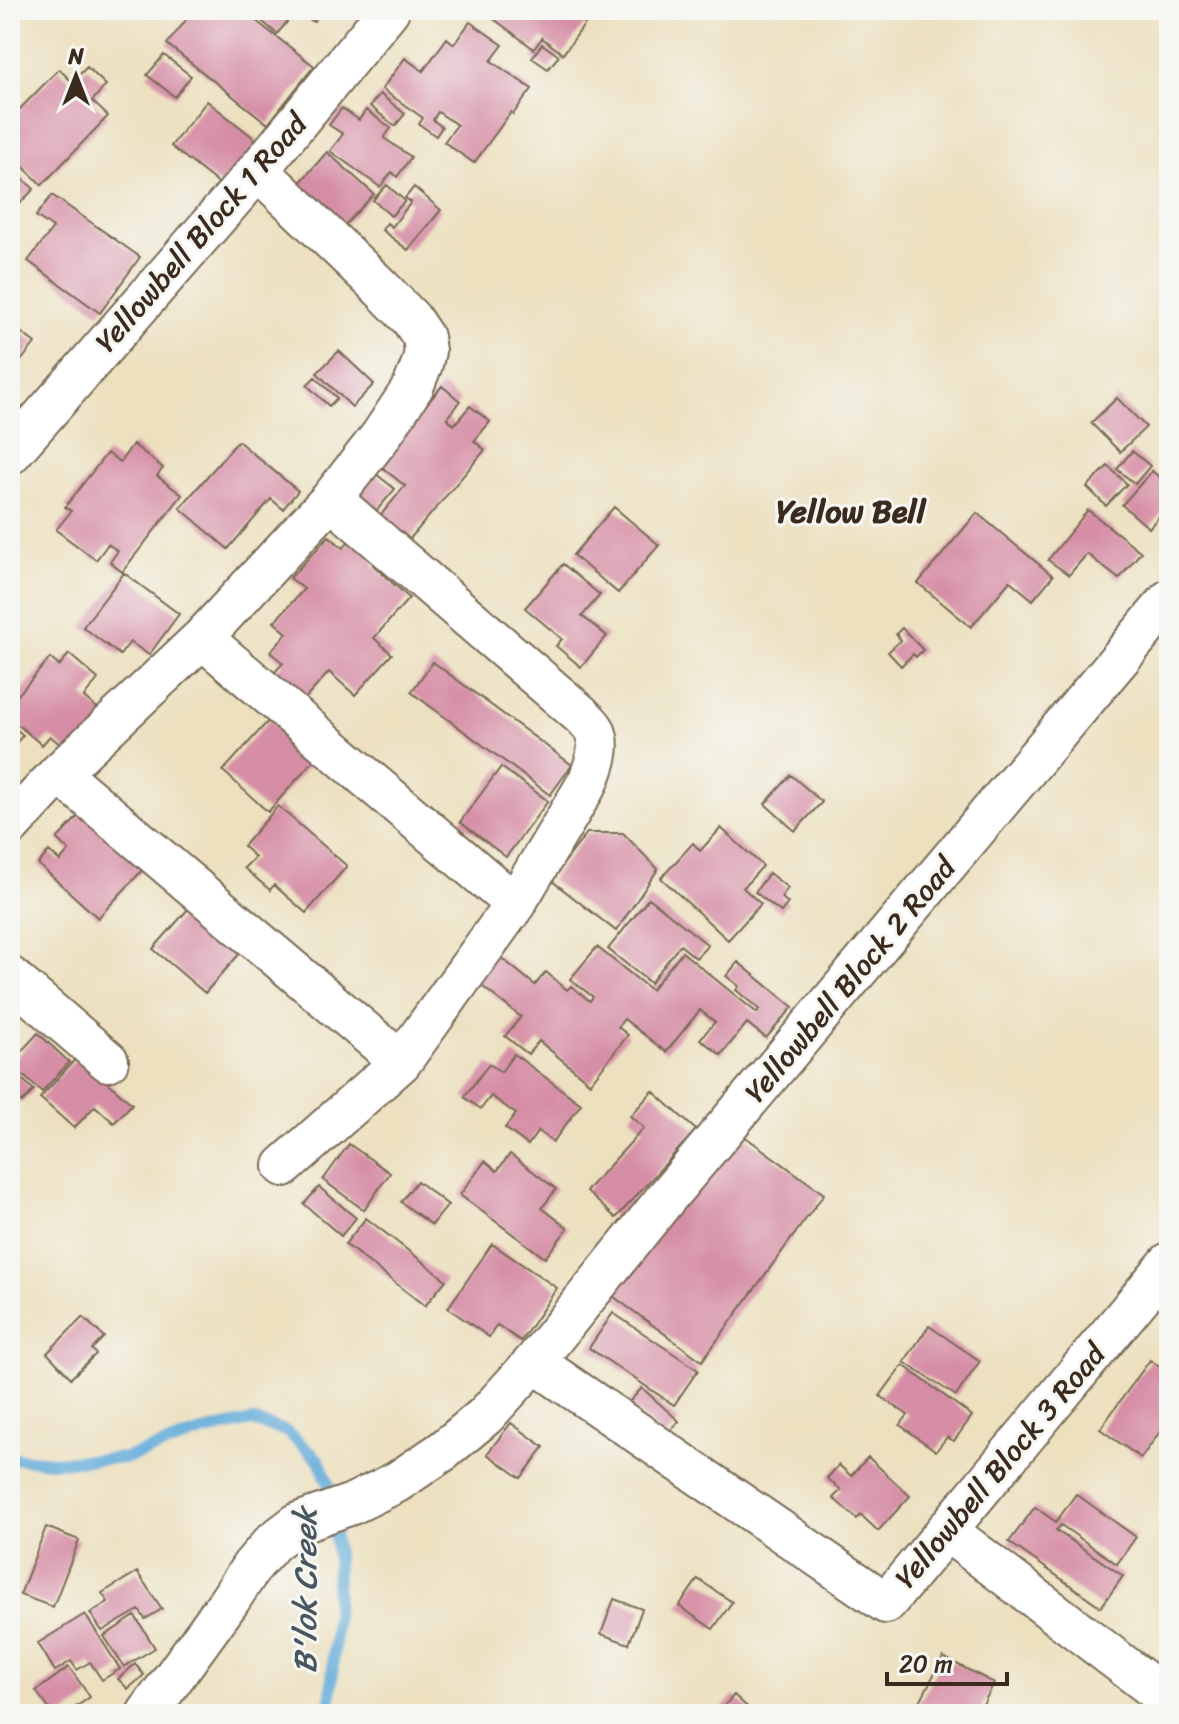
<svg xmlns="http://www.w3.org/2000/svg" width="1179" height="1724" font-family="Sriracha,sans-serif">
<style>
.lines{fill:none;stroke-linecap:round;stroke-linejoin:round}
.stream{stroke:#61aad9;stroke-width:12}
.building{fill:#d68ea6}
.minor-casing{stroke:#796a56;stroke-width:44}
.minor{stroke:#fff;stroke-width:40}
.labels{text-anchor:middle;stroke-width:6;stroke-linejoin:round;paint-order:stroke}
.street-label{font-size:30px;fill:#3b2a1e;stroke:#f6f6f2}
.neighbourhood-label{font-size:32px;font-weight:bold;fill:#3b2a1e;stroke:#f6f6f2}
.water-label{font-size:32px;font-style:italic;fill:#48575f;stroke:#f6f6f2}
</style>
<rect width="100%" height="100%" fill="#f6f6f2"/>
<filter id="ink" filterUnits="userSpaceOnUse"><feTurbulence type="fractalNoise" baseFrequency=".0125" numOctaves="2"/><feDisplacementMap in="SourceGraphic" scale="16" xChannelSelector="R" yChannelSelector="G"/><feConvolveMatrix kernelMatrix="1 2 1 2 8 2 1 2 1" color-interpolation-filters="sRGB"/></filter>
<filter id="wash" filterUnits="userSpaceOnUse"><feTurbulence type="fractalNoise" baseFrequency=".006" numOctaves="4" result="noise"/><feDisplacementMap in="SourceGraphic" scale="32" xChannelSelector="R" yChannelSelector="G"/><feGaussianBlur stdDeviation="1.8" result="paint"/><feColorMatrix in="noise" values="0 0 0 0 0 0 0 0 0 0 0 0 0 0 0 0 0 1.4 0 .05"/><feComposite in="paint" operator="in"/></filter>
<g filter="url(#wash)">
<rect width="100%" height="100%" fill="#ece0bf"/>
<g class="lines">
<path class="stream" d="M10 1458 53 1462 126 1458 202 1432 252 1421 286 1431 319 1460 329 1485 337 1556 336 1615 330 1714"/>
</g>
<g id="blocks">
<path class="building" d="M194 10H242L314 66 268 124 167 44Z
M249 10H297L277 34Z
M298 10H324L313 22Z
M482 10H595L563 54 542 38 534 49Z
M470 22 503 45 491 61 532 89 513 114 511 112 474 163 444 142 457 125 438 112 433 120 442 127 436 136 419 124 423 118 382 89 405 58 423 71 447 38 454 44Z
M542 44 559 56 548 69 532 58Z
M164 55 191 76 175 97 147 75Z
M87 67 106 85 92 101 108 116 42 185 10 154V119L59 69 72 82Z
M380 94 405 114 395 126 370 106Z
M207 101 259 142 223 187 171 146Z
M342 108 359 120 366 110 391 128 384 138 411 157 397 177 392 172 380 187 330 151 343 134 329 125Z
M327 152 374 194 344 226 298 185Z
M10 167 34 189 10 213Z
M387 185 405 201 391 216 373 200Z
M414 187 441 210 408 250 382 230 387 223 392 227 411 202 405 198Z
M52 195 140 257 100 313 28 261 53 228 36 216Z
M10 324 35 343 10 375Z
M339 351 374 384 352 407 317 373Z
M315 377 337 398 329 406 307 385Z
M442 386 460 401 447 418 454 425 470 406 490 422 474 441 485 450 408 541 379 517 405 486 373 460 423 401 427 404Z
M1117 398 1146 427 1120 452 1091 423Z
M238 441 298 491 283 509 271 499 228 549 180 508Z
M133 444 163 468 157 476 182 495 122 572 110 562 118 551 108 544 96 560 56 530 71 511 65 507 107 453 120 462Z
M1132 451 1150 466 1135 484 1117 469Z
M1108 466 1127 484 1106 506 1087 487Z
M371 470 395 489 372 516 349 496Z
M1152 471 1169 485V505L1149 528 1122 505Z
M614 507 659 545 618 593 573 555Z
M1088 510 1141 552 1119 579 1087 554 1069 575 1048 560Z
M977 513 1053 576 1033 600 1010 581 971 627 918 583Z
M355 534 380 557 373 565 409 598 374 638 392 654 355 695 329 672 304 700 274 673 283 663 270 652 287 633 274 622 304 589 290 578 329 536 343 548Z
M563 564 600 595 582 616 607 636 581 667 556 646 562 639 525 608Z
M124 573 179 614 149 655 130 642 120 655 83 627Z
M902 628 923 650 916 657 913 654 901 666 888 652 901 640 896 634Z
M69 654 98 679 84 697 109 718 75 757 50 736 42 745 10 718V704L50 658 59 666Z
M433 662 572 765 550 795 411 692Z
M270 719 315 759 268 812 223 771Z
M10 724 23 735 10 750Z
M501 767 548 801 506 857 460 822Z
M791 775 822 802 795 831 765 804Z
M278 806 347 866 306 913 274 885 270 890 244 868 255 857 243 846Z
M85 809 147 865 98 918 38 864 49 851 60 861 69 851 57 839Z
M721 828 763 866 743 888 761 904 728 940 661 878 693 843 700 851Z
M587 833H623L658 869 616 931 551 880Z
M769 873 788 888 781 897 788 903 781 912 755 892Z
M649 898 708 945 696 958 680 945 650 983 608 949Z
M189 908 241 952 205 993 153 949Z
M597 947 651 990 682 952 757 1013 759 1009 736 990 739 986 726 976 738 962 793 1007 766 1038 747 1023 721 1055 700 1039 715 1022 700 1010 666 1052 624 1019 618 1027 628 1035 590 1083 539 1041 528 1054 505 1036 521 1017 472 978 494 952 535 985 546 972 567 990 571 986 590 1001 593 997 570 979Z
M38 1033 69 1062 42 1092 10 1064Z
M514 1054 581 1104 553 1142 538 1131 528 1145 505 1128 516 1114 491 1096 481 1109 464 1097 489 1064 501 1072Z
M78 1056 132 1104 114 1123 95 1106 74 1128 40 1098Z
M12 1070 34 1090 22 1103 10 1091V1072Z
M653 1091 696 1130 616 1218 586 1191 644 1128 630 1116Z
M733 1128 824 1194 702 1361 610 1294Z
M349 1144 390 1173 364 1210 323 1180Z
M510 1154 556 1189 542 1208 568 1228 545 1258 460 1195 485 1161 497 1171Z
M417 1181 448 1205 432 1225 401 1202Z
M319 1187 356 1218 341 1236 304 1204Z
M366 1218 446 1280 425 1306 345 1244Z
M492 1244 557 1288 521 1341 497 1325 489 1337 448 1308Z
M613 1313 698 1370 674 1405 589 1348Z
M83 1317 104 1337 92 1349 96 1354 71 1378 47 1353Z
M929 1326 980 1361 956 1396 904 1362Z
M1150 1360 1169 1374V1419L1141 1458 1100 1429Z
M903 1365 972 1416 954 1441 947 1437 936 1451 900 1425 908 1415 880 1396Z
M642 1388 679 1421 665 1437 628 1403Z
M511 1423 544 1447 521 1478 487 1454Z
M868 1457 910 1496 878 1531 861 1515 857 1519 833 1498 841 1490 827 1478 839 1465 851 1476Z
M1076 1494 1136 1537 1117 1564 1061 1525 1056 1530 1123 1576 1101 1607 1009 1542 1035 1507 1056 1522Z
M46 1527 79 1540 53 1607 20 1595Z
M137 1572 162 1609 145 1619 139 1610 102 1631 90 1613 108 1602 102 1593Z
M698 1579 732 1602 713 1629 679 1606Z
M614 1599 642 1609 629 1644 601 1634Z
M85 1614 120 1669 102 1680 90 1662 77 1670 71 1661 55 1671 38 1643Z
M135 1616 155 1648 124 1667 104 1636Z
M943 1657 994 1683 978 1714H921L915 1711Z
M135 1664 144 1675 128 1689 118 1679Z
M69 1667 90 1697 66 1714H53L36 1691Z
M734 1695 755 1714H717Z"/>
</g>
</g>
<g filter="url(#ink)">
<use href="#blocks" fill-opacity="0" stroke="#796a56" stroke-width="2"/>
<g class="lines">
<g class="minor-casing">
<path id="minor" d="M10 454 258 170 389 10
M202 638 515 904
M59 773 401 1062
M10 826 59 773 202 638 331 499 380 437 413 387 422 364 425 351 423 337 411 319 381 288 258 170
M10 977 108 1061
M284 1166 401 1062 515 904 588 782C594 767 603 746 594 729 591 724 584 718 580 714L331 499
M534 1362 886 1603 1169 1263
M947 1531 1169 1700
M147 1714 229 1601 252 1566 273 1542 298 1523 352 1504 397 1482 443 1451 485 1416 534 1362 666 1198 1169 600"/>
</g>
<use href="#minor" class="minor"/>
</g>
</g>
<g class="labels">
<g class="street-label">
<text transform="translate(201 233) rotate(-49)" y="10">Yellowbell Block 1 Road</text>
<text transform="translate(850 980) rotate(-50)" y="10">Yellowbell Block 2 Road</text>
<text transform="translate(1000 1466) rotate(-50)" y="10">Yellowbell Block 3 Road</text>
</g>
<g class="neighbourhood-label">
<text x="851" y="522">Yellow Bell</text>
</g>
<g class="water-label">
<text transform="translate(305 1591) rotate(-90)" y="11">B'lok Creek</text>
</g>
</g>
<rect width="1179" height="1724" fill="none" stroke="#f6f6f2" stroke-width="40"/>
<g transform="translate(76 76)" stroke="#f6f6f2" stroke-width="6" paint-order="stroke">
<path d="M0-6L14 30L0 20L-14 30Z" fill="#3b2a1e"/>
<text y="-12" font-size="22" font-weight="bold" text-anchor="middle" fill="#3b2a1e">N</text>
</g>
<path d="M887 1672v12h120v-12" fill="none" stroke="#3b2a1e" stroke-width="4"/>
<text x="899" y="1672" font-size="24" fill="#3b2a1e" stroke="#f6f6f2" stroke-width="6" paint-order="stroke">20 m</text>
</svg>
